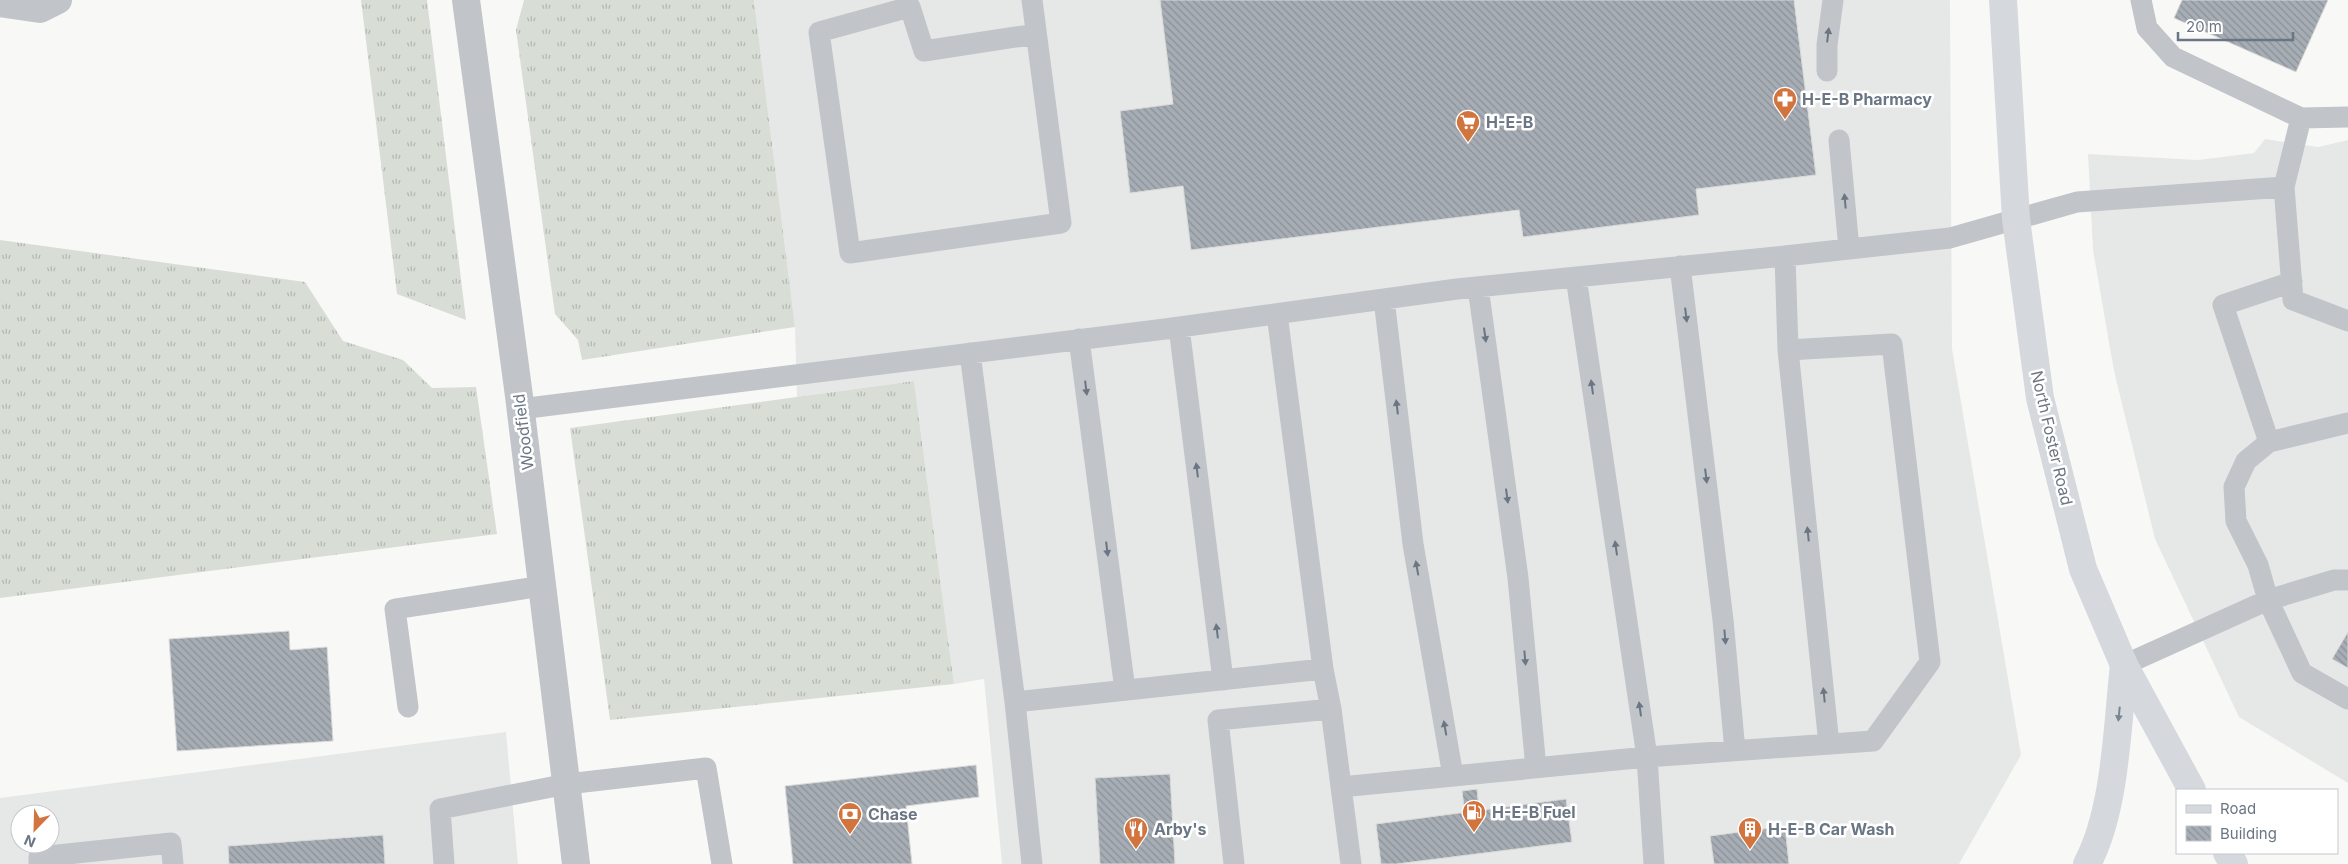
<svg xmlns="http://www.w3.org/2000/svg" width="2348" height="864" font-family="Inter,sans-serif">
<style>
.built{fill:#e6e8e7;fill-rule:evenodd}
.grass{fill:url(#grass-tufts)}
.building{fill:url(#building-back-hatch);stroke:#dadad9}
.lines{fill:none;stroke-linecap:round;stroke-linejoin:round}
.lane{stroke:#c1c4c8;stroke-width:21}
.street{stroke:#c1c4c8;stroke-width:28}
.secondary{stroke:#d5d9dd;stroke-width:28}
.primary{stroke:#d5d9dd;stroke-width:28}
.oneway{fill:#6b7684}
.oneway2{fill:#7b8591}
.labels{text-anchor:middle;stroke-width:5;stroke-linejoin:round;paint-order:stroke}
.poi-label{font-size:16px;font-weight:bold;fill:#6b7684;stroke:#fff;text-anchor:start}
.street-label{font-size:16px;fill:#6b7684;stroke:#fff}
</style>
<defs>
<pattern id="grass-tufts" width="24" height="20" patternUnits="userSpaceOnUse" patternTransform="scale(1.25)"><rect width="24" height="20" fill="#d8ddd6"/><path d="M3 7l-1-3M5 7V3M7 7l1-3M15 17l-1-3M17 17v-4M19 17l1-3" fill="none" stroke="#b3b8b3"/></pattern>
<pattern id="building-back-hatch" width="6" height="6" patternUnits="userSpaceOnUse" patternTransform="scale(1.25)"><rect width="6" height="6" fill="#a7adb4"/><path d="M-1 5l2 2M0 0l6 6M5-1l2 2" fill="none" stroke="#8c9198"/></pattern>
</defs>
<rect width="100%" height="100%" fill="#f8f9f7"/>
<path class="built" d="M754 0H1950L1952 349 2021 755 1959 864H1002L984 679 954 684 914 381 797 397 795 327Z
M2265 139 2318 147 2348 140V783L2239 717 2155 539 2114 371 2093 250 2088 154 2198 160 2254 153Z
M506 732 518 864H0V798ZM20 814H50V844H20Z"/>
<path class="grass" d="M361 0H427L466 320 397 294Z
M524 0H754L795 327 582 360 578 340 555 314 516 30Z
M0 240 305 282 343 341 403 360 432 388 476 387 497 534 0 598Z
M914 381 954 684 610 720 570 428Z"/>
<path class="building" d="M1160 0H1794L1816 175 1696 189 1699 215 1523 237 1519 210 1191 250 1183 186 1130 193 1120 111 1173 104Z
M2182 0H2328L2296 72 2174 18Z
M289 631 290 650 327 647 333 741 177 751 169 639Z
M2348 632V668L2332 659Z
M976 765 979 797 906 806 912 864H793L785 786Z
M1170 774 1175 864H1100L1095 778Z
M1477 789 1480 819 1466 821 1462 791Z
M1566 799 1572 842 1396 864H1381L1376 824Z
M1785 826 1789 864H1714L1710 836Z
M383 835 385 864H229L228 846Z"/>
<g class="lines">
<path class="lane" d="M1032 0 1061 223 850 253 819 32 910 7 924 51 1036 34
M2141 0 2147 28 2173 57 2301 118 2348 117
M1827 71V45L1833 0
M2301 118 2284 187 2293 300 2348 321
M1839 140 1849 249
M1680 266 1723 620 1735 751
M1478 287 1518 578 1536 768
M1384 299 1413 544 1453 776
M1277 314 1323 669
M1179 327 1223 680
M1079 339 1125 690
M1788 350 1829 744
M970 353 1015 702
M520 409 1165 329 1457 289 1785 256
M2348 423 2269 442 2246 461 2234 487 2236 521 2258 565 2268 600 2302 673 2348 699
M2269 442 2223 305 2292 282
M2124 665 2268 600 2334 580H2348
M408 707 395 609 542 586
M1341 787 1647 757 1576 277
M39 864V857L171 843 173 864
M444 864 440 809 567 784 706 768 722 864
M1032 864 1015 702 1323 669 1331 709 1351 864
M1234 864 1218 720 1331 709
M1654 864 1647 757 1873 741 1930 662 1892 344 1788 350 1785 256 1950 238 2077 202 2284 187"/>
<path class="street" d="M466 0 519 396 576 864
M0 3 40 9 58 0"/>
<path class="secondary" d="M2003 0 2016 219 2040 398 2083 569 2124 665 2192 790
M2227 853 2234 864"/>
<path class="primary" d="M2087 864C2116 810 2117 726 2124 665"/>
</g>
<defs><path id="oneway-solid" d="M-6-.8H1V-3.2L6.5 0L1 3.2V.8H-6Z" transform="scale(1.25)"/></defs>
<g class="oneway">
<use href="#oneway-solid" transform="translate(1828 35) rotate(-83)"/>
<use href="#oneway-solid" transform="translate(1845 201) rotate(-95)"/>
<use href="#oneway-solid" transform="translate(1686 315) rotate(83)"/>
<use href="#oneway-solid" transform="translate(1485 335) rotate(82)"/>
<use href="#oneway-solid" transform="translate(1592 387) rotate(-98)"/>
<use href="#oneway-solid" transform="translate(1086 388) rotate(83)"/>
<use href="#oneway-solid" transform="translate(1397 407) rotate(-97)"/>
<use href="#oneway-solid" transform="translate(1197 470) rotate(-97)"/>
<use href="#oneway-solid" transform="translate(1706 476) rotate(83)"/>
<use href="#oneway-solid" transform="translate(1507 496) rotate(82)"/>
<use href="#oneway-solid" transform="translate(1808 534) rotate(-96)"/>
<use href="#oneway-solid" transform="translate(1616 548) rotate(-98)"/>
<use href="#oneway-solid" transform="translate(1107 549) rotate(83)"/>
<use href="#oneway-solid" transform="translate(1417 568) rotate(-100)"/>
<use href="#oneway-solid" transform="translate(1217 631) rotate(-97)"/>
<use href="#oneway-solid" transform="translate(1725 637) rotate(85)"/>
<use href="#oneway-solid" transform="translate(1525 658) rotate(85)"/>
<use href="#oneway-solid" transform="translate(1824 695) rotate(-96)"/>
<use href="#oneway-solid" transform="translate(1640 709) rotate(-98)"/>
<use href="#oneway-solid" transform="translate(1445 728) rotate(-100)"/>
</g>
<use class="oneway2" href="#oneway-solid" transform="translate(2119 714) rotate(96)"/>
<defs>
<g id="pharmacy-pin" transform="scale(1.25)"><path d="M0 17L-7.5 6A9.5 9.5 0 1 1 7.5 6Z" fill="#d2743e" stroke="#fff"/><path d="M-2-6h4v4h4v4h-4v4h-4v-4h-4v-4h4Z" fill="#fff"/></g>
<g id="supermarket-pin" transform="scale(1.25)"><path d="M0 17L-7.5 6A9.5 9.5 0 1 1 7.5 6Z" fill="#d2743e" stroke="#fff"/><path d="M-6-5.5h2.5l.6 2H6L4.5 2H-2.5L-4.4-4H-6ZM-1.5 3.2a1.3 1.3 0 1 0 .1 0ZM3 3.2a1.3 1.3 0 1 0 .1 0Z" fill="#fff"/></g>
<g id="fuel-pin" transform="scale(1.25)"><path d="M0 17L-7.5 6A9.5 9.5 0 1 1 7.5 6Z" fill="#d2743e" stroke="#fff"/><path d="M-5.5-6h7V0h2V4h1.3V-2.5L3-4.5l.8-.8L6-3V5H2.5V1h-1V6h-7ZM-4.2-4.7v3.2H.2V-4.7Z" fill="#fff"/></g>
<g id="bank-pin" transform="scale(1.25)"><path d="M0 17L-7.5 6A9.5 9.5 0 1 1 7.5 6Z" fill="#d2743e" stroke="#fff"/><path d="M-6-4H6V4H-6ZM0-2.3a2.3 2.3 0 1 0 0 4.6a2.3 2.3 0 1 0 0-4.6Z" fill="#fff"/></g>
<g id="restaurant-pin" transform="scale(1.25)"><path d="M0 17L-7.5 6A9.5 9.5 0 1 1 7.5 6Z" fill="#d2743e" stroke="#fff"/><path d="M-5-6h1v4h1v-4h1v4h1v-4h1v5L-1.5 .5V6h-2V.5L-5-1ZM5-6V6H3V1.5H1.5Q1.5-4 5-6Z" fill="#fff"/></g>
<g id="building-pin" transform="scale(1.25)"><path d="M0 17L-7.5 6A9.5 9.5 0 1 1 7.5 6Z" fill="#d2743e" stroke="#fff"/><path d="M-4-6H4V6H1V3H-1V6H-4ZM-2.5-4.3h1.7v1.8h-1.7ZM.8-4.3h1.7v1.8H.8ZM-2.5-1h1.7V.8h-1.7ZM.8-1h1.7V.8H.8Z" fill="#fff"/></g>
</defs>
<g fill-rule="evenodd">
<use href="#pharmacy-pin" x="1785" y="99"/>
<use href="#supermarket-pin" x="1468" y="122"/>
<use href="#fuel-pin" x="1474" y="812"/>
<use href="#bank-pin" x="850" y="814"/>
<use href="#restaurant-pin" x="1136" y="829"/>
<use href="#building-pin" x="1750" y="829"/>
</g>
<g class="labels">
<g class="poi-label">
<text x="1802" y="105">H-E-B Pharmacy</text>
<text x="1486" y="128">H-E-B</text>
<text x="1492" y="818">H-E-B Fuel</text>
<text x="868" y="820">Chase</text>
<text x="1154" y="835">Arby's</text>
<text x="1768" y="835">H-E-B Car Wash</text>
</g>
<g class="street-label">
<text transform="translate(523 432) rotate(-97)" y="6">Woodfield</text>
<text transform="translate(2052 438) rotate(77)" y="6">North Foster Road</text>
</g>
</g>
<rect x="2176" y="789" width="162" height="65" fill="#ffffff" stroke="#c4c8ce"/>
<rect x="2186" y="805" width="25" height="8" fill="#d5d9dd" stroke="#c4c8ce"/>
<text x="2220" y="814" font-size="15" fill="#6b7684">Road</text>
<rect x="2186" y="826" width="25" height="15" fill="url(#building-back-hatch)" stroke="#c4c8ce"/>
<text x="2220" y="839" font-size="15" fill="#6b7684">Building</text>
<g transform="translate(35 829) rotate(203)"><circle r="24" fill="#ffffff" stroke="#c4c8ce"/>
<path d="M0-4L9 19L0 12L-9 19Z" fill="#d2743e"/>
<text y="-8" font-size="14" font-weight="bold" text-anchor="middle" fill="#6b7684">N</text>
</g>
<path d="M2178 32v8h115v-8" fill="none" stroke="#6b7684" stroke-width="2.5"/>
<text x="2186" y="32" font-size="15" fill="#6b7684" stroke="#ffffff" stroke-width="4" paint-order="stroke">20 m</text>
</svg>
